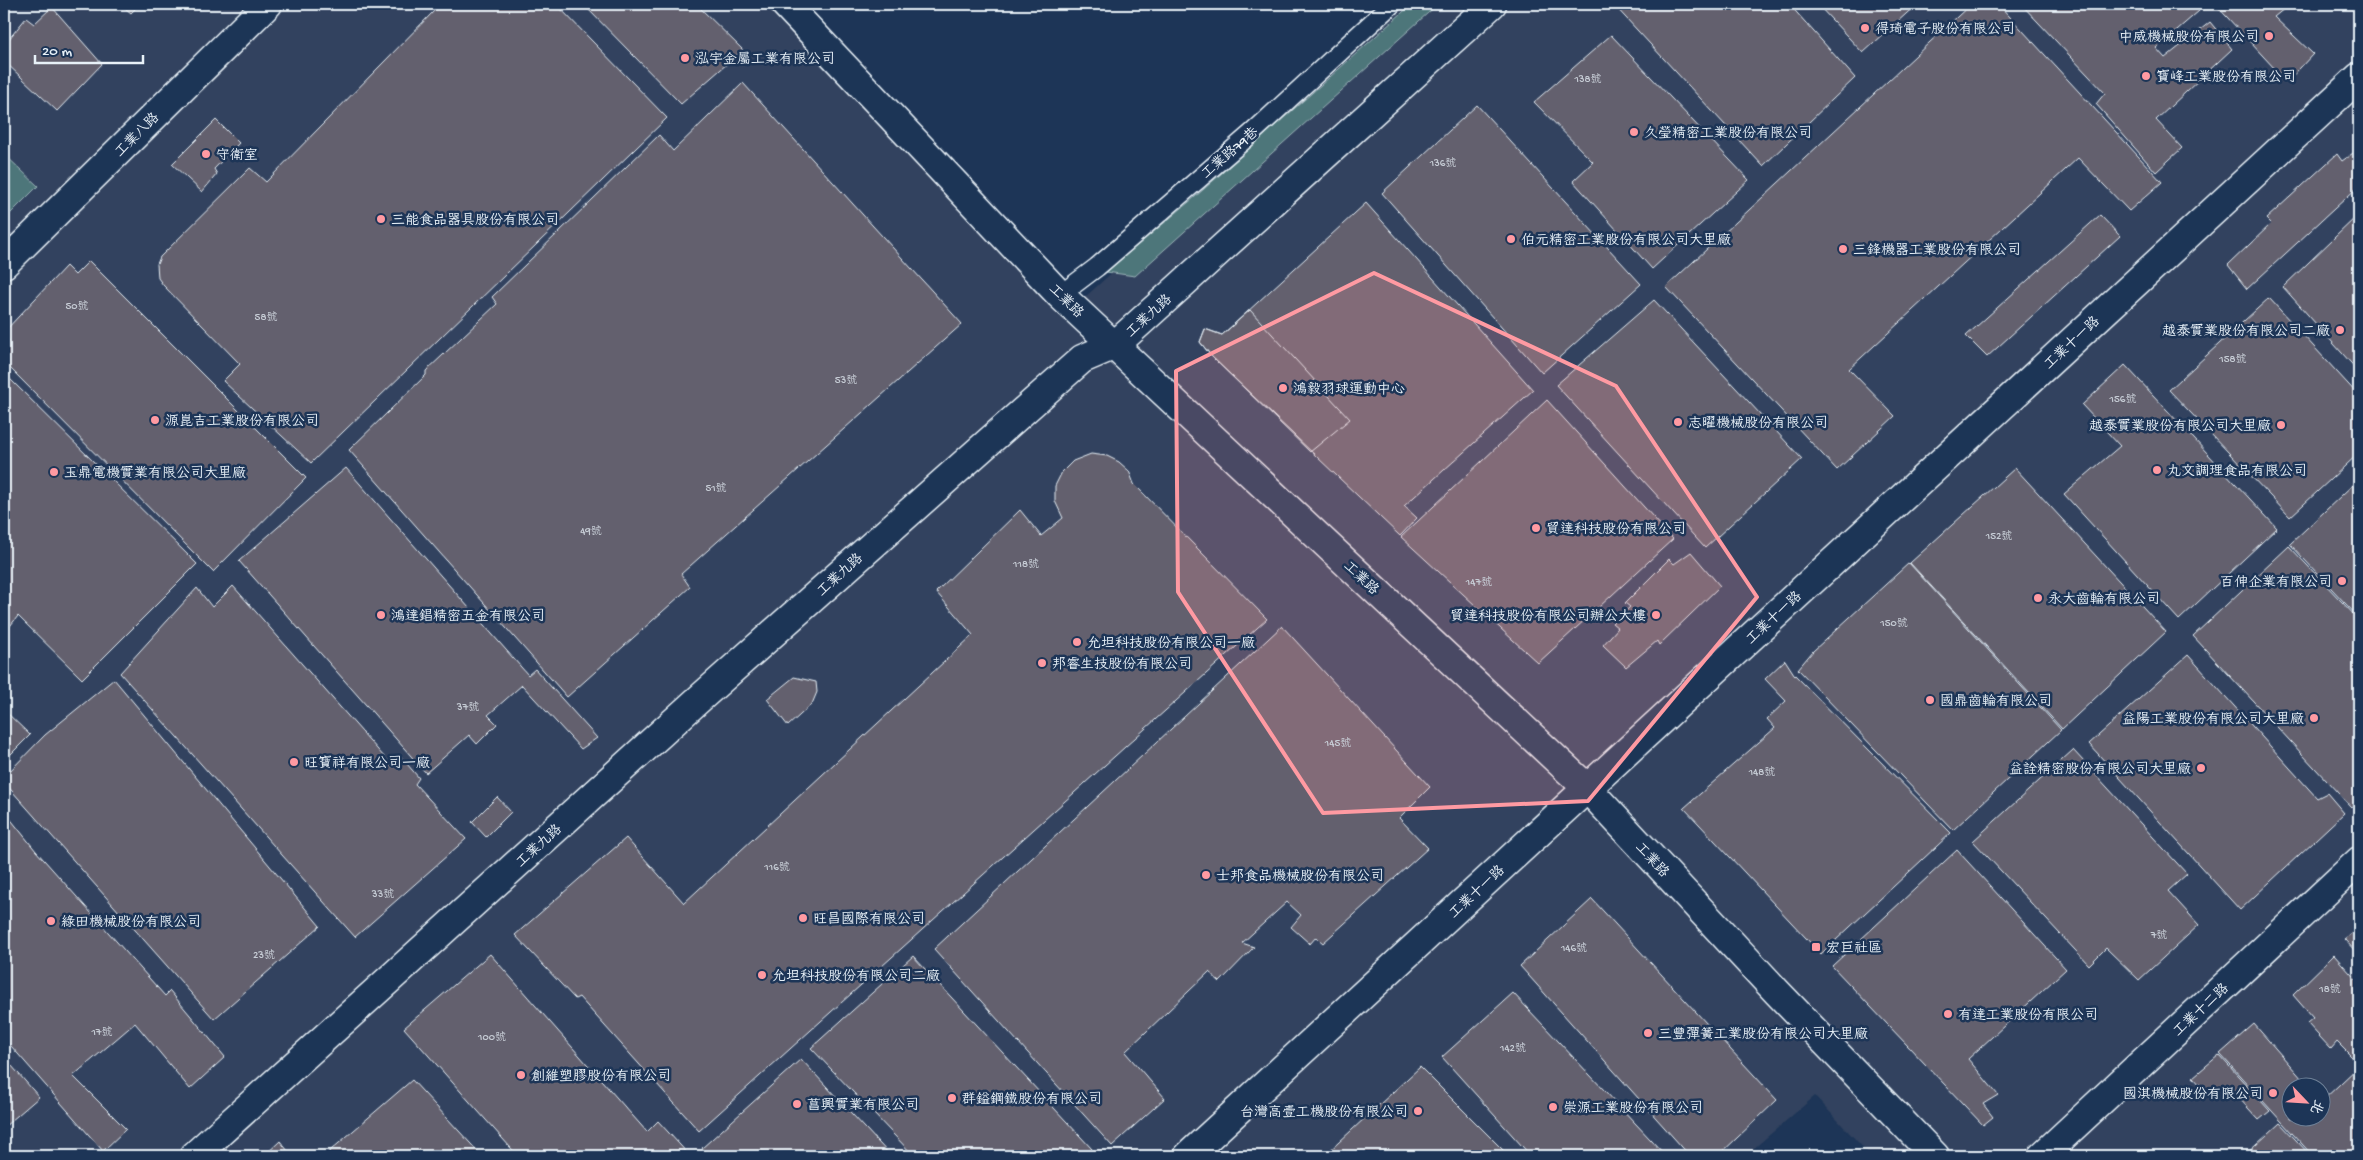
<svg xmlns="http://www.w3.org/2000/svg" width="2363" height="1160" font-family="'Gochi Hand','LXGW WenKai TC',sans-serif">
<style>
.built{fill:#32425e;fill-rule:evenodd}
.green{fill:#4e767a;stroke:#9bb4b9}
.building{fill:#63606e;stroke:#e8f1f8}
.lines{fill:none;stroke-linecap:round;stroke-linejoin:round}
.lane-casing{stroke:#e8f1f8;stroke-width:21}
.street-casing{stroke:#e8f1f8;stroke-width:31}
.lane{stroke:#1d3557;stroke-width:18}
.street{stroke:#1d3557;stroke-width:28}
.marked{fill:#ff9aa2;fill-opacity:0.2;stroke:#ff9aa2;stroke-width:4;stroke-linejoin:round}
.poi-dot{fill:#ff9aa2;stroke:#1d3557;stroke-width:2}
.labels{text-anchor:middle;stroke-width:5;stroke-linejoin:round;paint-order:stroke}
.number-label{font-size:11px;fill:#c7cdd6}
.poi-label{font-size:14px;fill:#e8f1f8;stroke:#1d3557;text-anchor:start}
.street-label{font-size:14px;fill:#e8f1f8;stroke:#1d3557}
</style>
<rect width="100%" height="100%" fill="#1d3557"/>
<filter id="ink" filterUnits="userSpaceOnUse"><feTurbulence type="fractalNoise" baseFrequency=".02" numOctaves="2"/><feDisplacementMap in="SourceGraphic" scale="10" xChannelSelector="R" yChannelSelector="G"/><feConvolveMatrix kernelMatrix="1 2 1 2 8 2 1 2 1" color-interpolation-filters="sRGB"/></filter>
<g filter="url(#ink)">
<path class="built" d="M4 4H795L1071 310 1406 4H2359V1156H1871L1815 1096 1745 1156H4ZM2290 1088H2320V1118H2290Z"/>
<path class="green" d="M1412 4H1438L1135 276 1106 272 1195 197Z
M4 154 38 186 4 220Z"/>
<path class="building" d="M120 4H140L131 13Z
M433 4H556L667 118 311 463 223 381 240 364 163 285 158 278 157 264 160 257 250 168 266 182 437 8Z
M583 4H696L743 50 681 104Z
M1613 4H1789L1855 78 1763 166Z
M1817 4H1917L1863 53Z
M1971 4H1998L2162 182 2129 211 2078 158 1849 369 1895 416 1837 470 1666 287Z
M2021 4H2192L2199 11 2156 48 2165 58 2210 22 2232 49 2156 120 2182 148 2156 172 2096 104 2105 93Z
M2215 4H2290L2274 17 2313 54 2287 82Z
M2351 4H2359V13Z
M52 7 102 64 57 111 4 61V45L26 18 34 24Z
M1611 35 1749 180 1652 269 1573 181 1593 162 1534 102Z
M743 83 962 324 681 574 690 587 567 697 349 450 426 375V371L497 304 492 297 659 135 673 151Z
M1477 105 1641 284 1542 373 1382 193Z
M216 120 239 143 214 169 217 174 202 192 172 164Z
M2356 151 2359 155V186L2247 289 2228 265 2271 224 2266 219 2337 154 2342 161Z
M1366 203 1533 390 1404 506 1417 518 1400 536 1212 357 1200 342 1205 329 1222 335Z
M2359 214V372L2283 287Z
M2100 215 2120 236 1987 357 1966 336Z
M89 261 306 478 213 572 4 362V347L9 341 4 332 66 266 75 275Z
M2269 298 2359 396V453L2290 517 2169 390Z
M1654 300 1802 459 1705 548 1556 385Z
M1250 310 1350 419 1310 452 1212 357 1200 342 1205 329 1222 335Z
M2125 365 2277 528 2179 620 2064 494 2120 446 2082 405Z
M7 376 197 564 82 679 18 616 10 626 4 620V379Z
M1547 400 1673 539 1538 663 1401 537Z
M1091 454 1107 456 1119 462 1129 471 1134 484 1267 619 699 1131 579 997 575 999 515 935 626 838 684 903 973 635 936 592 1020 510 1041 536 1063 518 1055 501V486L1062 472 1073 461Z
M346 468 528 675 535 669 597 738 581 749 522 685 488 715 497 724 477 744 469 735 426 773 239 561Z
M2015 468 2166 632 2062 729 1910 563Z
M2359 479V618L2290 544Z
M2289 546 2359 620V799L2351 807 2193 636Z
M1691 552 1720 586 1659 645 1657 641 1626 667 1603 645 1618 628 1612 623 1630 607 1625 603 1669 559 1674 564Z
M1909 563 2061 730 1953 830 1798 669 1813 651Z
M233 586 393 767 401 757 419 778 415 784 466 839 355 937 120 673 197 588 212 607Z
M1282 626 1430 787 1399 818 1428 848 1323 943 1316 937 1310 944 1291 927 1301 915 1287 902 1242 943 1254 947 1220 982 1209 972 1125 1052 1165 1098 1112 1146 934 949Z
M2188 655 2317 798 2327 793 2344 813 2240 910 2089 744Z
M1785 660 1794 674 1951 833 1821 954 1684 808 1775 728 1767 719 1786 701 1765 679Z
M794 677 816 682 817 692 812 704 788 726 767 699Z
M114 679 320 926 214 1019 4 782V777L45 735Z
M4 710 30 735 4 761Z
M2073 750 2187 874 2168 891 2199 925 2139 980 2106 948 2089 965 1973 841Z
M497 797 511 812 486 837 472 822Z
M4 811 36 851 165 996 170 991 225 1057 190 1089 135 1023 73 1076 126 1129 103 1151 4 1038Z
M1957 850 2066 969 1968 1059 1998 1095 1983 1104 1993 1117 1983 1125 1832 966Z
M1592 899 1777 1100 1718 1156H1690L1520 966Z
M2359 928V955L2344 939Z
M490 954 647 1132 658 1121 690 1156H518L404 1028Z
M2334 955 2359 983V1064L2337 1042 2331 1049 2307 1023 2313 1018 2293 995Z
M913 956 1092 1149 1084 1156H914L811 1048Z
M1513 993 1666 1156H1531L1442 1057Z
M2254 1024 2310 1088H2290V1118H2320V1099L2322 1101 2359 1066V1156H2313L2220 1054Z
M2219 1055 2270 1111 2259 1120 2226 1084 2210 1096 2193 1077Z
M4 1057 39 1097 4 1127Z
M801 1059 891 1156H709L702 1148Z
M1420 1067 1509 1156H1326L1325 1155Z
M412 1080 482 1156H324Z
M2280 1123 2311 1156H2244Z
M280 1141 292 1156H264Z"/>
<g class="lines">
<g class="lane-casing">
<path id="lane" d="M1060 295 1097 267 1252 133 1392 4"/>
</g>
<g class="street-casing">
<path id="street" d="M785 4 1060 295 1587 788 1777 992 1935 1156
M4 264 268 4
M194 1156 698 700 1082 359 1115 345 1492 4
M1188 1156 2359 77
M2042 1156 2359 861"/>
</g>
<use href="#lane" class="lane"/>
<use href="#street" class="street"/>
</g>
</g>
<path class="marked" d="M1374 273 1616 386 1757 597 1588 801 1323 813 1178 592 1176 371Z"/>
<g class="poi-dot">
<circle cx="1865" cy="28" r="5"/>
<circle cx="2269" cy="36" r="5"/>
<circle cx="685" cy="58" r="5"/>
<circle cx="2146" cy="76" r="5"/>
<circle cx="1634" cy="132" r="5"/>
<circle cx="206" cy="154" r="5"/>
<circle cx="381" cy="219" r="5"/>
<circle cx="1511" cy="239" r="5"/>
<circle cx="1843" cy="249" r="5"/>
<circle cx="2340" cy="330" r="5"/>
<circle cx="1283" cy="388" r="5"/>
<circle cx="155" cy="420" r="5"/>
<circle cx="1678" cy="422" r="5"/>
<circle cx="2281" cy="425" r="5"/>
<circle cx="2157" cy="470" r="5"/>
<circle cx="54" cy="472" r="5"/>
<circle cx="1536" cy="528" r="5"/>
<circle cx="2342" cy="581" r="5"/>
<circle cx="2038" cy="598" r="5"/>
<circle cx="381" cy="615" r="5"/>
<circle cx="1656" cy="615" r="5"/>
<circle cx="1077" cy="642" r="5"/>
<circle cx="1042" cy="663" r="5"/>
<circle cx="1930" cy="700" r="5"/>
<circle cx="2314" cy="718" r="5"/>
<circle cx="294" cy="762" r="5"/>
<circle cx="2201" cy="768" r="5"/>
<circle cx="1206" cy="875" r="5"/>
<circle cx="803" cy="918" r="5"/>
<circle cx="51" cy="921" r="5"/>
<rect x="1811" y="942" width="10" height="10" rx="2.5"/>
<circle cx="762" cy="975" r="5"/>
<circle cx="1948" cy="1014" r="5"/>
<circle cx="1648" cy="1033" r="5"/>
<circle cx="521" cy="1075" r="5"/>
<circle cx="2273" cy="1093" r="5"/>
<circle cx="952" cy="1098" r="5"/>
<circle cx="797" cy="1104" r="5"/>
<circle cx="1553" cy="1107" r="5"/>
<circle cx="1418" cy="1111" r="5"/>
</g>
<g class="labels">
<g class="number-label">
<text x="1588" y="82">138號</text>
<text x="1443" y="166">136號</text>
<text x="77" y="309">50號</text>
<text x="266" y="320">58號</text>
<text x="2233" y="362">158號</text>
<text x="846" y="383">53號</text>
<text x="2123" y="402">156號</text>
<text x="716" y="491">51號</text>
<text x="591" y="534">49號</text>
<text x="1999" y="539">152號</text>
<text x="1026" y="567">118號</text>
<text x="1479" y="585">147號</text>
<text x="1894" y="626">150號</text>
<text x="468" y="710">37號</text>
<text x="1338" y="746">145號</text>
<text x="1762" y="775">148號</text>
<text x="777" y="870">116號</text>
<text x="383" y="897">33號</text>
<text x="2159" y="938">7號</text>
<text x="1574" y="951">146號</text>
<text x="264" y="958">23號</text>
<text x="2330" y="992">18號</text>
<text x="102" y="1035">17號</text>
<text x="492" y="1040">100號</text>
<text x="1513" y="1051">142號</text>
</g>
<g class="poi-label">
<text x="1875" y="33">得琦電子股份有限公司</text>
<text x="2259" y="41" text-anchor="end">中威機械股份有限公司</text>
<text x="695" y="63">泓宇金屬工業有限公司</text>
<text x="2156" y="81">寶峰工業股份有限公司</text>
<text x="1644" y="137">久瑩精密工業股份有限公司</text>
<text x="216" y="159">守衛室</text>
<text x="391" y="224">三能食品器具股份有限公司</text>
<text x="1521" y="244">伯元精密工業股份有限公司大里廠</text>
<text x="1853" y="254">三鋒機器工業股份有限公司</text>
<text x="2330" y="335" text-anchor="end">越泰實業股份有限公司二廠</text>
<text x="1293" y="393">鴻毅羽球運動中心</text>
<text x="165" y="425">源崑吉工業股份有限公司</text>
<text x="1688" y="427">志曜機械股份有限公司</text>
<text x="2271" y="430" text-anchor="end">越泰實業股份有限公司大里廠</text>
<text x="2167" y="475">丸文調理食品有限公司</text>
<text x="64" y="477">玉鼎電機實業有限公司大里廠</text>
<text x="1546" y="533">貿達科技股份有限公司</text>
<text x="2332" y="586" text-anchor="end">百伸企業有限公司</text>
<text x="2048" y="603">永大齒輪有限公司</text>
<text x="391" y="620">鴻達錩精密五金有限公司</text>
<text x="1646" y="620" text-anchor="end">貿達科技股份有限公司辦公大樓</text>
<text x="1087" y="647">允坦科技股份有限公司一廠</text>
<text x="1052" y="668">邦睿生技股份有限公司</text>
<text x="1940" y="705">國鼎齒輪有限公司</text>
<text x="2304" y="723" text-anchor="end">益陽工業股份有限公司大里廠</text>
<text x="304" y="767">旺寶祥有限公司一廠</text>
<text x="2191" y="773" text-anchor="end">益詮精密股份有限公司大里廠</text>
<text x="1216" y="880">士邦食品機械股份有限公司</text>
<text x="813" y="923">旺昌國際有限公司</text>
<text x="61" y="926">綠田機械股份有限公司</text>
<text x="1826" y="952">宏巨社區</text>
<text x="772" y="980">允坦科技股份有限公司二廠</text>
<text x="1958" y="1019">有達工業股份有限公司</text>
<text x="1658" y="1038">三豐彈簧工業股份有限公司大里廠</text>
<text x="531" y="1080">創維塑膠股份有限公司</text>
<text x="2263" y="1098" text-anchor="end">國淇機械股份有限公司</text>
<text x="962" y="1103">群鎰鋼鐵股份有限公司</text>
<text x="807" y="1109">菖興實業有限公司</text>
<text x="1563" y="1112">崇源工業股份有限公司</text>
<text x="1408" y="1116" text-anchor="end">台灣高壹工機股份有限公司</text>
</g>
<g class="street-label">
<text transform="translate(136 134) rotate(-45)" y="5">工業八路</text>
<text transform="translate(1229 152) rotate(-41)" y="5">工業路79巷</text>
<text transform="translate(1067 300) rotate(44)" y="5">工業路</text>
<text transform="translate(1148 315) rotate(-42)" y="5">工業九路</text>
<text transform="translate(2071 342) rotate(-43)" y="5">工業十一路</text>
<text transform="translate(839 574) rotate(-42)" y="5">工業九路</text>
<text transform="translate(1362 577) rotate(43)" y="5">工業路</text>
<text transform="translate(1773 617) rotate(-43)" y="5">工業十一路</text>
<text transform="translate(538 845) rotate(-42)" y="5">工業九路</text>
<text transform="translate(1653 859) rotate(47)" y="5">工業路</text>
<text transform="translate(1476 891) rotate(-43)" y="5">工業十一路</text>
<text transform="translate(2200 1009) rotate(-43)" y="5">工業十二路</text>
</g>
</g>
<rect width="2363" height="1160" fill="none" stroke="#1d3557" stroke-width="20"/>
<rect x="10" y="10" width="2343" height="1140" fill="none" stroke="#e8f1f8" stroke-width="2" filter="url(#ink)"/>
<g transform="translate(2306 1102) rotate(115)"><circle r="24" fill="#1d3557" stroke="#6e8097"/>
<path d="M0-4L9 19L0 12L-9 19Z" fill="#ff9aa2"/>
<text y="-8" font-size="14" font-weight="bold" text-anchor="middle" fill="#e8f1f8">北</text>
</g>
<path d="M35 55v8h108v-8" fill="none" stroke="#e8f1f8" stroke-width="2.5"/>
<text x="42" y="55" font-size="15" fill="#e8f1f8" stroke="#1d3557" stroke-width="4" paint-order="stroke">20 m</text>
</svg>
